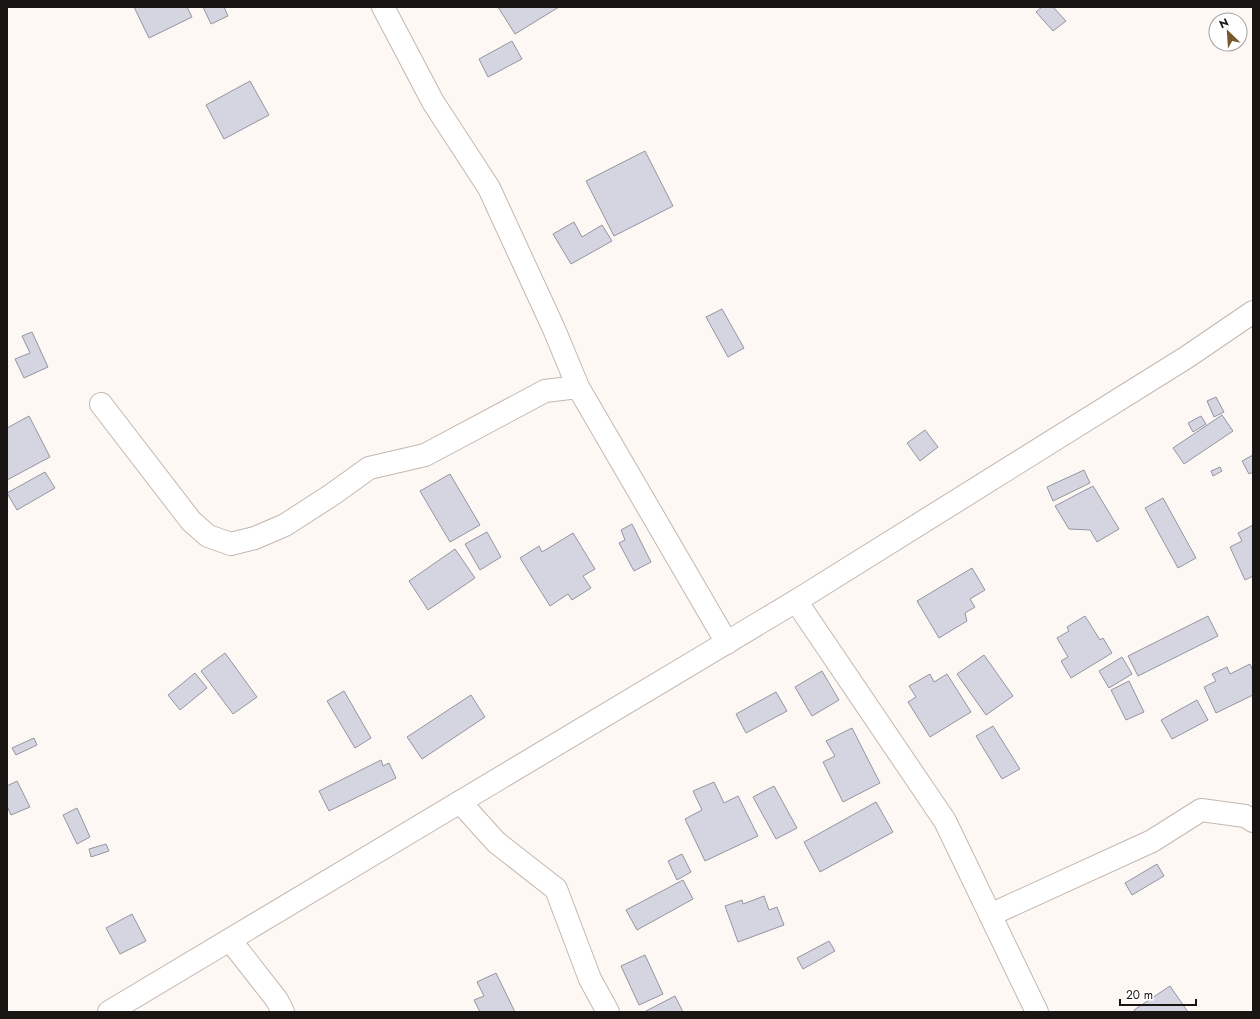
<svg xmlns="http://www.w3.org/2000/svg" width="1260" height="1019" font-family="Jost,sans-serif">
<style>
.building{fill:#d5d5e2;stroke:#9495a1}
.lines{fill:none;stroke-linecap:round;stroke-linejoin:round}
.minor-casing{stroke:#c4b7b0;stroke-width:24}
.tertiary-casing{stroke:#c4b7b0;stroke-width:24}
.minor{stroke:#fff;stroke-width:22}
.tertiary{stroke:#fff;stroke-width:22}
</style>
<rect width="100%" height="100%" fill="#fdf8f4"/>
<path class="building" d="M134 7H187L192 17 149 38Z
M203 7H224L228 16 211 24Z
M498 7H559L515 34Z
M1042 7H1053L1066 21 1053 31 1036 12Z
M512 41 522 59 488 77 479 59Z
M250 81 269 115 224 139 206 105Z
M645 151 673 206 614 236 586 181Z
M574 222 582 237 602 225 612 241 571 264 553 234Z
M722 309 744 348 728 357 706 317Z
M32 332 48 367 24 378 15 359 30 353 22 336Z
M1216 397 1224 412 1214 417 1207 401Z
M1222 415 1233 431 1184 464 1173 448Z
M29 416 50 457 7 480V428Z
M1201 416 1206 424 1193 432 1188 423Z
M925 430 938 447 920 461 907 443Z
M1253 455V472L1249 474 1242 461Z
M1220 467 1222 471 1213 476 1211 471Z
M1084 470 1090 483 1053 501 1047 487Z
M45 472 55 488 17 510 7 493Z
M450 474 480 525 450 542 420 491Z
M1093 486 1119 529 1097 542 1090 530 1069 529 1055 506Z
M1163 498 1196 558 1178 568 1145 508Z
M632 524 651 562 634 571 619 543 625 540 621 530Z
M1253 525V576L1245 580 1230 547 1242 541 1238 533Z
M487 532 501 557 480 570 465 544Z
M573 533 595 569 583 576 591 588 572 600 568 594 550 606 520 558 539 546 542 552Z
M455 549 475 578 428 610 409 581Z
M972 568 985 590 970 599 975 607 965 613 967 621 939 638 917 601Z
M1085 616 1100 640 1103 638 1112 653 1071 678 1061 661 1068 657 1057 638 1069 631 1067 627Z
M1208 616 1218 636 1138 676 1128 656Z
M225 653 257 697 233 714 201 671Z
M984 655 1013 696 986 715 957 674Z
M1122 657 1132 674 1109 688 1099 671Z
M1250 664 1253 671V695L1216 713 1204 687 1216 681 1212 674 1227 667 1230 674Z
M822 671 839 700 812 716 795 687Z
M195 673 207 688 180 710 168 695Z
M930 674 934 682 947 674 971 712 930 737 908 702 916 697 909 686Z
M1129 681 1144 712 1126 720 1111 690Z
M344 691 371 738 355 748 327 701Z
M776 692 787 711 746 733 736 714Z
M471 695 485 717 422 759 407 737Z
M1197 700 1208 720 1172 739 1161 720Z
M993 726 1020 769 1002 779 976 736Z
M852 728 880 783 843 802 823 762 835 756 826 741Z
M34 738 37 745 16 755 12 748Z
M381 760 383 766 389 763 396 778 329 811 319 791Z
M17 781 30 807 11 815 7 806V786Z
M714 782 724 803 738 796 758 836 705 861 685 819 702 810 693 791Z
M774 786 797 828 776 839 753 797Z
M876 802 893 832 820 872 804 842Z
M77 808 90 837 77 844 63 815Z
M106 844 109 851 91 857 89 849Z
M682 854 691 872 677 880 668 861Z
M1157 864 1164 876 1132 895 1125 883Z
M683 880 693 899 637 930 626 910Z
M764 896 769 910 777 907 784 925 738 942 725 906 742 900 743 904Z
M132 914 146 941 120 954 106 928Z
M829 941 835 951 803 969 797 958Z
M645 955 663 994 639 1005 621 966Z
M496 973 515 1012H480L474 1000 484 996 477 982Z
M1170 986 1188 1012H1135L1134 1010Z
M675 996 683 1012H644Z"/>
<g class="lines">
<g class="minor-casing">
<path id="minor" d="M383 7 433 102 489 188 554 329 578 387
M101 404 191 521 208 536 231 544 255 538 285 525 333 494 369 468 425 455 545 391 578 387 727 643
M796 601 945 821 1037 1012
M460 802 496 842 556 889 590 979 608 1012
M990 915 1152 841 1201 810 1245 816 1253 821
M230 940 277 1000 283 1012"/>
</g>
<g class="tertiary-casing">
<path id="tertiary" d="M109 1012 796 601 1187 357 1253 312"/>
</g>
<use href="#minor" class="minor"/>
<use href="#tertiary" class="tertiary"/>
</g>
<rect width="1260" height="1019" fill="none" stroke="#191512" stroke-width="16"/>
<g transform="translate(1228 32) rotate(335)"><circle r="19" fill="#ffffff" stroke="#a3a1a0"/>
<path d="M0-3L7 15L0 10L-7 15Z" fill="#76582c"/>
<text y="-6" font-size="11" font-weight="bold" text-anchor="middle" fill="#191512">N</text>
</g>
<path d="M1120 999v6h76v-6" fill="none" stroke="#191512" stroke-width="2"/>
<text x="1126" y="999" font-size="12" fill="#191512" stroke="#ffffff" stroke-width="3" paint-order="stroke">20 m</text>
</svg>
